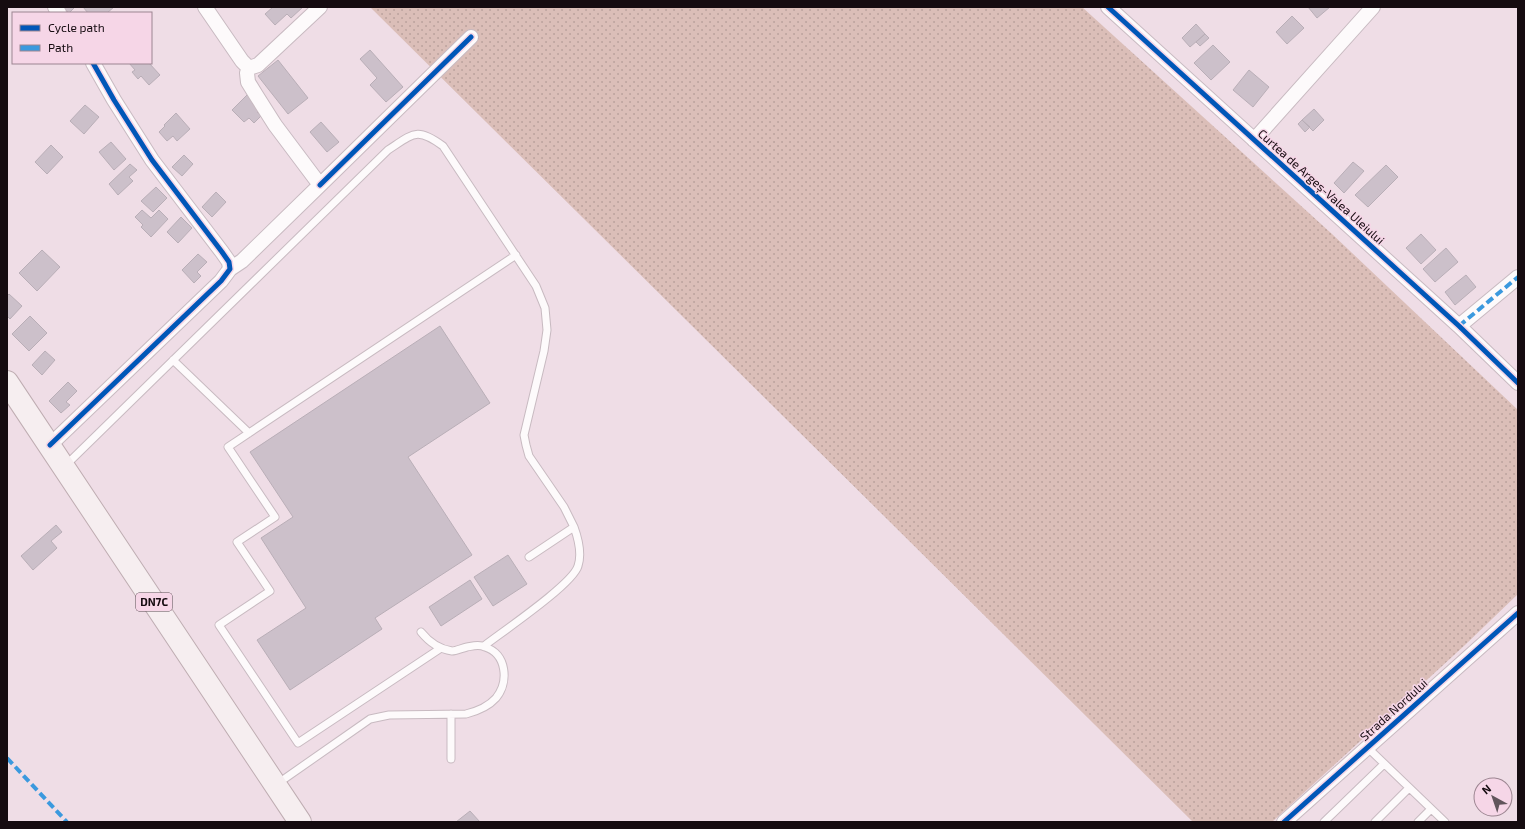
<svg xmlns="http://www.w3.org/2000/svg" width="1525" height="829" font-family="'Exo 2',sans-serif">
<style>
.grass{fill:url(#grass-dots)}
.building{fill:#ccc0ca;stroke:#b9aeb7}
.lines{fill:none;stroke-linecap:round;stroke-linejoin:round}
.service-casing{stroke:#c8bac1;stroke-width:9}
.minor-casing{stroke:#c8bac1;stroke-width:16}
.primary-casing{stroke:#bfadb2;stroke-width:24}
.service{stroke:#fdfafb;stroke-width:7}
.minor{stroke:#fdfafb;stroke-width:14}
.primary{stroke:#f6eef0;stroke-width:22}
.quiet{stroke:#3b99de;stroke-width:4;stroke-dasharray:8 4;stroke-linecap:butt}
.cycleway-casing{stroke:#f6d6e7;stroke-width:8}
.cycleway{stroke:#0057b8;stroke-width:5}
.labels{text-anchor:middle;stroke-width:3;stroke-linejoin:round;paint-order:stroke}
.shield{fill:#f6d6e7;stroke:#584850;stroke-width:1}
.shield-label{font-size:11px;font-weight:bold;fill:#150b10}
.street-label{font-size:12px;fill:#150b10;stroke:#f6d6e7}
</style>
<defs>
<pattern id="grass-dots" width="8" height="8" patternUnits="userSpaceOnUse"><rect width="8" height="8" fill="#dbbeb8"/><path d="M2 2h.1M6 6h.1" fill="none" stroke="#bba29d" stroke-width="1.8" stroke-linecap="round"/></pattern>
</defs>
<rect width="100%" height="100%" fill="#efdde6"/>
<path class="grass" d="M370 7H1082L1332 234 1518 410V594L1465 645 1272 822H1193Z"/>
<path class="building" d="M62 7H75L69 13Z
M83 7H114L107 13H88Z
M273 7H303L291 18 287 14 275 25 265 14Z
M1308 7H1330L1317 18Z
M1292 16 1304 28 1287 44 1276 32Z
M1196 24 1205 34 1190 47 1182 38Z
M1205 34 1209 38 1200 46 1196 42Z
M1213 45 1230 62 1211 80 1194 63Z
M370 50 403 87 386 102 370 85 377 78 360 59Z
M278 60 308 98 288 114 258 76Z
M129 63H149L160 75 149 85 141 76 138 79 132 72 135 70Z
M1249 70 1269 87 1253 107 1233 90Z
M248 94 262 108 257 112 261 116 254 123 249 118 244 122 232 110Z
M85 105 99 117 84 134 70 121Z
M1314 109 1324 120 1313 131 1302 120Z
M176 113 190 129 177 141 173 136 167 141 159 132 165 126 164 125Z
M1302 120 1310 127 1305 132 1298 124Z
M321 122 339 142 327 152 310 132Z
M111 142 126 159 114 170 99 152Z
M51 145 63 157 47 174 35 162Z
M184 155 193 164 182 176 172 167Z
M1353 162 1364 171 1344 193 1334 183Z
M130 164 137 170 129 177 133 181 118 195 109 184Z
M1386 165 1398 177 1368 207 1355 195Z
M156 187 167 198 153 212 141 201Z
M216 192 226 202 212 217 202 207Z
M142 210 151 218 159 210 168 219 151 237 141 227 143 225 135 217Z
M181 217 192 228 178 243 167 232Z
M1421 234 1436 250 1421 264 1406 248Z
M1446 248 1458 262 1435 282 1423 269Z
M42 250 60 267 37 291 19 273Z
M198 254 207 262 197 272 201 276 194 283 182 270Z
M1466 275 1476 287 1455 305 1445 292Z
M9 294 22 306 10 319 7 316V296Z
M30 316 47 333 29 351 12 334Z
M440 326 490 403 408 457 472 555 375 618 382 629 290 690 257 640 306 608 261 538 293 517 250 452Z
M45 351 55 360 42 375 32 365Z
M68 382 77 391 66 402 70 405 61 413 49 401Z
M56 525 62 532 51 541 57 548 33 570 21 556Z
M508 555 527 584 493 606 474 577Z
M470 580 482 599 441 626 429 607Z
M470 811 480 822H456Z"/>
<g class="lines">
<g class="service-casing">
<path id="service" d="M173 360 249 433
M65 466 388 150C414 133 417 127 443 146L536 286 545 308 547 330 544 351 524 435 526 445 529 456 564 507 574 527
M484 646C502 632 573 584 578 566 582 554 578 538 574 527L529 557
M441 648 298 743 219 625 270 591 237 542 275 517 228 447 516 255
M451 714V759
M1368 748 1445 822
M277 784 370 719 389 715 466 714C478 711 488 707 496 698 509 682 507 654 485 647 479 644 473 646 467 647 462 648 456 651 452 651 438 649 429 642 421 632
M1324 822 1384 764
M1375 822 1409 788
M1418 822 1431 809"/>
</g>
<g class="minor-casing">
<path id="minor" d="M55 7 59 13
M205 7 242 61 249 68 258 65 320 7
M1108 7 1459 326 1518 383
M1254 140 1373 7
M320 185 471 37
M230 269 242 261 320 185 275 125 256 95 248 82 247 73 249 68
M1459 326 1518 277
M50 445 221 281 230 269 229 262 222 252 152 160 114 100 93 63
M1284 822 1518 613"/>
</g>
<g class="primary-casing">
<path id="primary" d="M7 382 300 822"/>
</g>
<use href="#service" class="service"/>
<use href="#minor" class="minor"/>
<use href="#primary" class="primary"/>
<path class="quiet" d="M1459 326 1518 277
M7 758 67 822"/>
<g class="cycleway-casing">
<path id="cycleway" d="M1108 7 1459 326 1518 383
M320 185 471 37
M50 445 221 281 230 269 229 262 222 252 152 160 114 100 93 63
M1284 822 1518 613"/>
</g>
<use href="#cycleway" class="cycleway"/>
</g>
<g class="labels">
<rect class="shield" x="136" y="593" width="36" height="18" rx="3"/>
<g class="shield-label">
<text x="154" y="606">DN7C</text>
</g>
<g class="street-label">
<text transform="translate(1321 187) rotate(42)" y="4">Curtea de Argeș-Valea Uleiului</text>
<text transform="translate(1394 710) rotate(-42)" y="4">Strada Nordului</text>
</g>
</g>
<rect width="1525" height="829" fill="none" stroke="#150b10" stroke-width="16"/>
<rect x="12" y="12" width="140" height="52" fill="#f6d6e7" stroke="#9c8591"/>
<rect x="20" y="25" width="20" height="6" fill="#0057b8" stroke="#9c8591"/>
<text x="48" y="32" font-size="12" fill="#150b10">Cycle path</text>
<rect x="20" y="45" width="20" height="6" fill="#3b99de" stroke="#9c8591"/>
<text x="48" y="52" font-size="12" fill="#150b10">Path</text>
<g transform="translate(1493 797) rotate(320)"><circle r="19" fill="#f6d6e7" stroke="#9c8591"/>
<path d="M0-3L7 15L0 10L-7 15Z" fill="#61545b"/>
<text y="-6" font-size="11" font-weight="bold" text-anchor="middle" fill="#150b10">N</text>
</g>
</svg>
